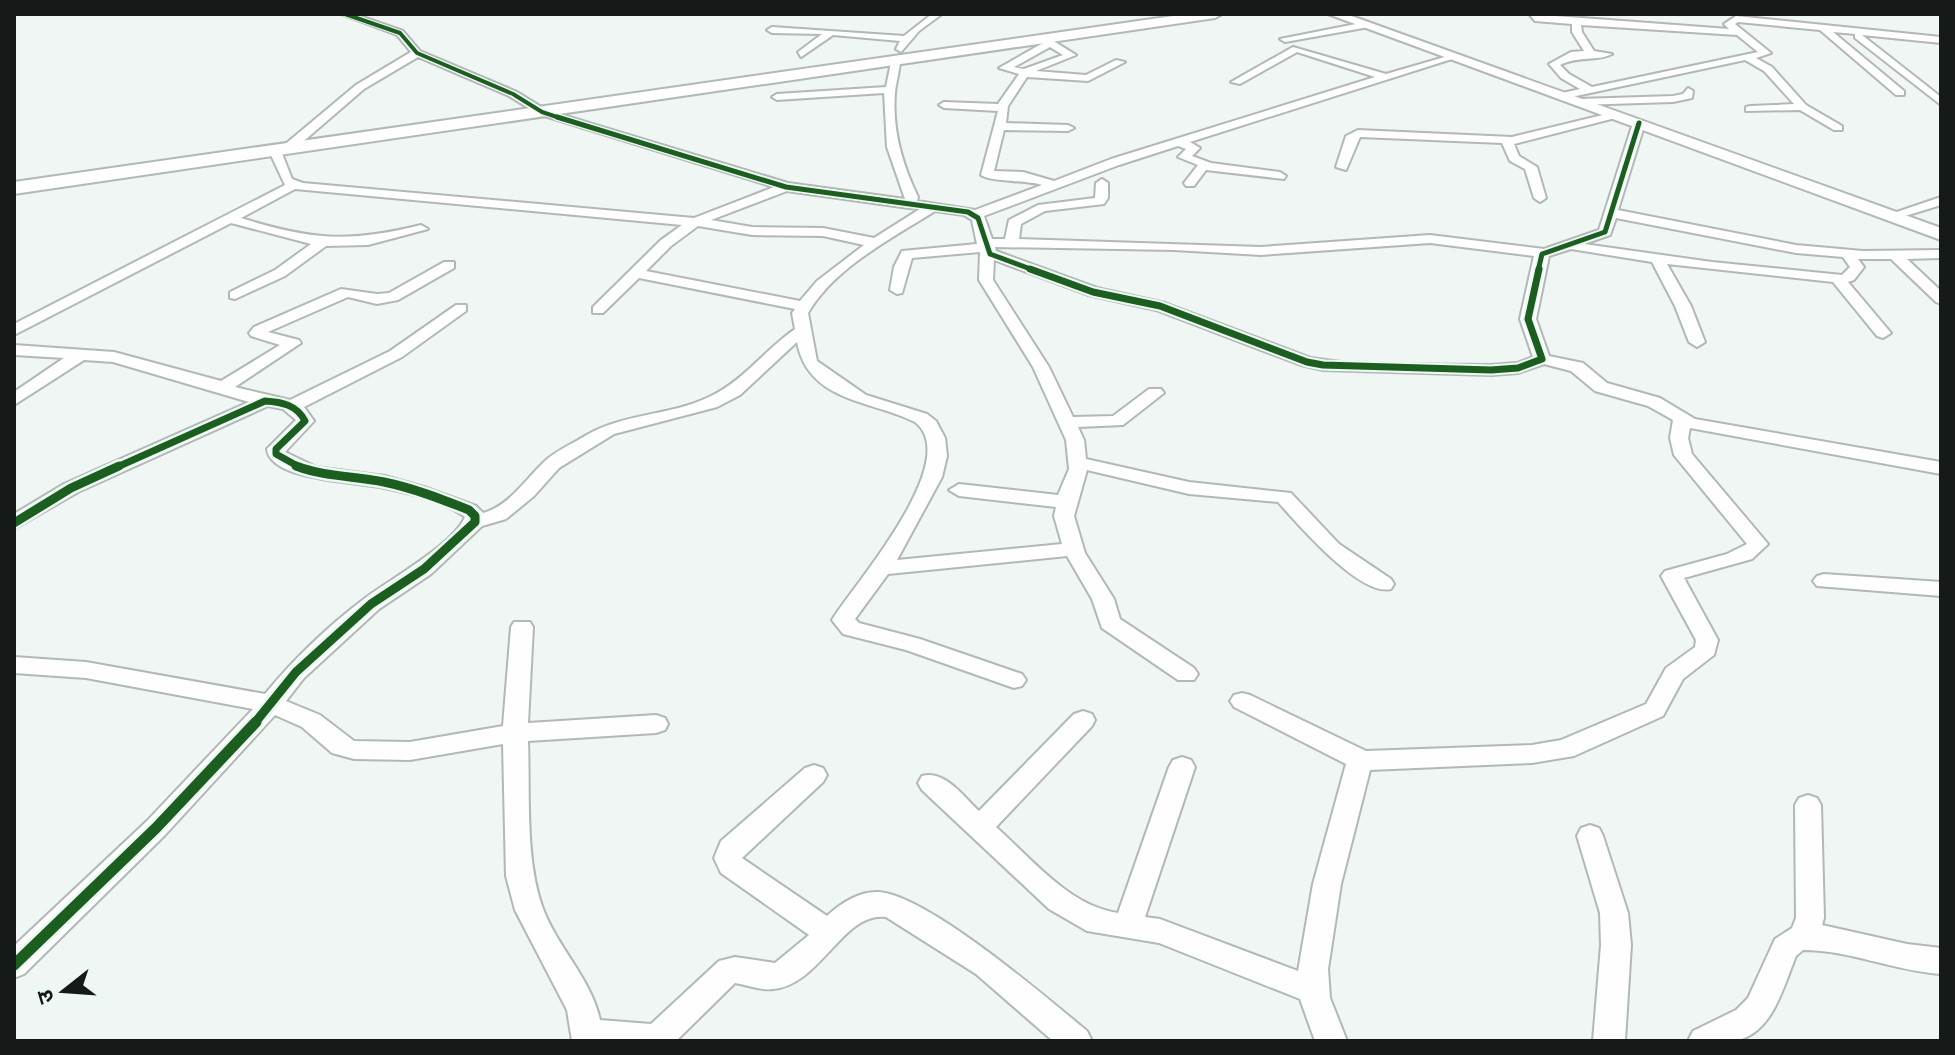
<svg xmlns="http://www.w3.org/2000/svg" width="1955" height="1055" font-family="'IBM Plex Sans','Noto Sans Devanagari',sans-serif">
<style>
.lines{fill:none;stroke-linecap:round;stroke-linejoin:round}
.street-casing{stroke:#b2b8b5;stroke-width:4}
.secondary-casing{stroke:#b2b8b5;stroke-width:4}
.primary-casing{stroke:#b2b8b5;stroke-width:4}
.street{fill:#fdfefd;fill-rule:evenodd}
.secondary{fill:#fdfefd;fill-rule:evenodd}
.primary{fill:#fdfefd;fill-rule:evenodd}
.cycleway-far4-casing{stroke:#ecf9f3;stroke-width:6}
.cycleway-far3-casing{stroke:#ecf9f3;stroke-width:8}
.cycleway-far2-casing{stroke:#ecf9f3;stroke-width:11}
.cycleway-far1-casing{stroke:#ecf9f3;stroke-width:14}
.cycleway-casing{stroke:#ecf9f3;stroke-width:16}
.cycleway-far4{stroke:#1b5e20;stroke-width:4}
.cycleway-far3{stroke:#1b5e20;stroke-width:5}
.cycleway-far2{stroke:#1b5e20;stroke-width:7}
.cycleway-far1{stroke:#1b5e20;stroke-width:9}
.cycleway{stroke:#1b5e20;stroke-width:11}
</style>
<rect width="100%" height="100%" fill="#eff6f3"/>
<g class="lines">
<g class="street-casing">
<path id="street" d="M341 14H354L403 31 420 51 517 92 546 110 788 183 905 199 887 147 884 93 777 100 772 97 777 94 886 87 892 58 900 56C901 67 896 81 895 93 892 130 902 164 918 197L917 201 975 210 1042 185C1025 180 991 182 981 175L998 111 944 108 939 105 944 102 998 104 1019 74 999 68 1043 43 1041 37H1047L1076 55 1036 71 1086 75 1116 60 1125 62 1088 81 1027 77 1008 106 1006 123 1068 125 1074 128 1068 131 1004 130 994 171 1023 172 1054 181 1111 159 1375 77 1297 52 1240 84 1231 82 1293 47 1386 74 1455 54V58L1190 142 1200 148 1192 156 1211 163 1280 172 1286 176 1284 179 1206 170 1194 186H1186L1184 183 1198 165 1178 157 1186 149 1178 146 1119 165 984 216 992 239H1005L1009 220 1038 205 1095 198 1096 183 1102 179 1108 183V198L1104 204 1045 211 1021 224 1019 239 1261 247 1430 235 1544 249 1599 230 1633 123 1639 120 1645 123 1618 210 1796 245 1863 251 1941 250V258L1907 259 1941 291V304L1936 302 1891 259H1858L1864 267 1854 280 1848 282 1891 333 1883 338 1877 336 1833 282 1667 264 1691 306 1705 342 1697 347 1689 342 1675 306 1652 262 1571 249 1549 256 1536 319 1549 356 1583 363 1607 383 1660 398 1695 419 1941 462V474L1690 428 1688 438 1692 454 1768 544 1752 559 1684 578 1718 640 1714 655 1683 679 1663 716 1574 756 1532 763 1370 770 1341 884 1328 969 1330 998 1347 1041H1315L1300 999 1159 943 1087 931 1049 909 922 790 918 783 922 776C944 769 964 797 979 811L1074 714 1083 711 1092 714 1095 720 1092 726 996 827C1032 859 1069 906 1118 913L1169 767 1173 760 1182 757 1191 760 1195 767 1145 917 1160 919 1298 971 1313 884 1346 764 1234 707 1230 701 1234 695 1242 693 1250 695 1366 751 1532 745 1561 740 1646 704 1666 668 1695 647 1696 640 1661 576 1665 571 1727 554 1747 544 1674 455 1670 438 1673 420 1648 406 1595 391 1571 371 1544 364 1518 373 1491 375 1323 370 1301 365 1156 310 1088 295 994 260 993 280 1049 367 1073 417 1113 416 1149 389H1161L1164 393 1123 425 1078 427 1084 440 1086 459 1189 482 1291 493 1339 544 1391 579 1394 584 1391 589C1360 597 1298 524 1278 502L1189 494 1087 470 1074 516 1085 553 1114 599 1120 619 1194 668 1198 674 1194 680H1178L1102 628 1092 599 1067 556 888 574 855 619 859 623 920 639 1022 674 1026 680 1022 686 1014 688 906 650 843 634 832 620C855 583 964 460 915 422 871 400 808 402 797 342L740 395 717 407 614 434 559 468 534 496 506 519 482 526 431 574 379 609 304 678 286 701 320 715 354 741 410 742 503 726 511 627 514 622H530L533 627 528 723 656 715 665 718 668 724 665 730 656 733 528 741C530 792 525 858 542 906 556 946 591 978 600 1020L651 1024 719 961 735 957 775 963 809 935 721 873 714 858 721 841 805 768 814 765 823 768 827 775 823 782 742 858 827 916C840 904 858 892 876 892 923 891 1048 999 1087 1031L1092 1041H1053L976 974 886 917C843 911 821 985 773 989 761 991 748 985 735 983L676 1041H572L567 1010 515 910 506 876 503 744 410 760 354 759 332 753 302 727 275 715 165 835 24 974 14 978V946L147 821 253 709 86 678 14 673V657L86 662 265 694C293 660 328 626 364 599 389 580 453 545 465 517 445 502 409 493 384 488 359 482 270 481 267 449L296 420 283 409 268 406 78 492 14 529V514L64 484 249 402 113 362 84 360 14 405V392L64 358 14 355V345L114 352 221 381 280 345 251 336 249 333 254 327 341 289 377 294 389 293 444 262H454V268L398 300 377 304 348 297 268 332 299 340 301 343 235 387 290 400 390 351 456 305H466V311L402 357 304 407 314 421 285 452 316 467 385 476 424 487 476 506 483 513C509 506 525 480 544 462 555 451 572 444 585 436 623 413 670 416 709 397 742 382 765 350 795 329L792 313 795 309 639 278 603 313H593V307L661 240 682 225 295 189 241 218C312 240 348 243 421 225L428 229 368 245 326 246 285 276 235 299 230 298V292L275 270 311 244 231 223 14 335V324L285 185 269 151 275 147 281 151 292 179 303 183 694 218 774 187 538 114 509 96 418 57 364 89 291 152H283V146L356 85 411 52 397 35ZM1050 47 1063 55 1024 69 1014 67ZM787 191 909 208 920 209 874 238 823 228 752 227 711 220ZM935 211 964 215 972 220 977 244 902 251 894 267 890 290 897 294 902 293 912 258 980 252 979 280 1033 367 1066 440 1069 469 1058 495 959 484 949 490 959 496 1056 507 1054 516 1062 544 897 560 942 477 947 456 945 438 936 421 927 414 866 395 817 361 808 313C835 267 891 239 935 211ZM1616 218 1796 253 1843 257 1850 267 1842 275 1712 262 1584 244 1610 235ZM698 226 752 235 823 236 864 245 817 281 800 301 646 271 671 246ZM1430 243 1534 256 1520 319 1533 357 1517 363 1491 365 1356 364 1311 358 1165 303 1097 288 996 251 995 247 1174 250 1261 255Z
M932 14H942L919 31 901 52 896 49 900 41 833 35 801 57 798 52 822 34 772 33 767 30 772 27 904 36Z
M1529 14 1729 29 1724 24 1736 16 1941 37V43L1862 35 1941 97V105L1855 38V34L1833 32 1904 91V95H1896L1820 30 1738 22 1735 24 1771 53 1756 58 1772 67 1806 105 1842 126V130H1834L1800 110 1746 111V107L1750 106 1794 104 1764 71 1745 60 1562 99 1558 98V94L1580 89 1561 78 1549 64 1571 52 1584 51 1572 32V24L1535 21ZM1581 25 1737 35 1758 52 1592 87 1569 74 1560 65C1580 55 1597 62 1612 54L1594 51 1582 32Z
M1366 22 1369 27 1285 42 1280 39Z
M1688 88 1693 91 1692 98 1673 102 1579 105 1574 102 1579 99 1673 96 1683 94Z
M1615 112 1621 115 1619 117 1514 144 1519 156 1537 167 1546 198 1540 202 1534 198 1525 169 1510 161 1502 143 1360 137 1346 170 1336 167 1346 136 1358 130 1512 137Z
M1941 197V205L1892 220 1885 216Z
M1824 574 1941 582V596L1817 586 1813 581 1817 576Z
M1808 795 1817 798 1821 805 1824 918 1822 925 1907 944 1941 948V974C1894 971 1850 950 1803 950L1796 956C1783 987 1772 1037 1732 1041 1718 1042 1703 1041 1688 1041L1693 1031 1736 1010 1748 998 1775 939 1792 928 1796 918 1795 805 1799 798Z
M1590 825 1599 828 1603 836 1628 913 1631 945 1625 1041H1593L1601 945 1600 913 1577 836 1581 828Z"/>
</g>
<g class="secondary-casing">
<path id="secondary" d="M1328 14H1346L1941 228V240Z"/>
</g>
<g class="primary-casing">
<path id="primary" d="M1187 14H1222L1215 18 14 194V182Z"/>
</g>
<use href="#street" class="street"/>
<use href="#secondary" class="secondary"/>
<use href="#primary" class="primary"/>
<g class="cycleway-far4-casing">
<path id="cycleway-far4" d="M345 14 400 33 417 53 513 94 542 112 563 119"/>
</g>
<g class="cycleway-far3-casing">
<path id="cycleway-far3" d="M557 117 786 187 968 212 978 218 990 254 1036 271
M1538 271 1542 254 1605 232 1639 123"/>
</g>
<g class="cycleway-far2-casing">
<path id="cycleway-far2" d="M1030 269 1093 292 1160 306 1307 362 1323 365 1491 370 1518 368 1542 359 1528 319 1539 269
M115 468 265 401C282 402 297 405 305 421L276 449V454L301 468"/>
</g>
<g class="cycleway-far1-casing">
<path id="cycleway-far1" d="M14 523 71 488 119 466
M254 724 296 672 371 604 424 569 475 522V516L469 510C441 499 413 488 384 482 355 476 325 477 296 466"/>
</g>
<g class="cycleway-casing">
<path id="cycleway" d="M14 965 156 828 256 722"/>
</g>
<use href="#cycleway-far4" class="cycleway-far4"/>
<use href="#cycleway-far3" class="cycleway-far3"/>
<use href="#cycleway-far2" class="cycleway-far2"/>
<use href="#cycleway-far1" class="cycleway-far1"/>
<use href="#cycleway" class="cycleway"/>
</g>
<rect width="1955" height="1055" fill="none" stroke="#151917" stroke-width="32"/>
<g transform="translate(64 991) rotate(253)" stroke="#ecf9f3" stroke-width="6" paint-order="stroke">
<path d="M0-6L14 30L0 20L-14 30Z" fill="#151917"/>
<text y="-12" font-size="22" font-weight="bold" text-anchor="middle" fill="#151917">उ</text>
</g>
</svg>
